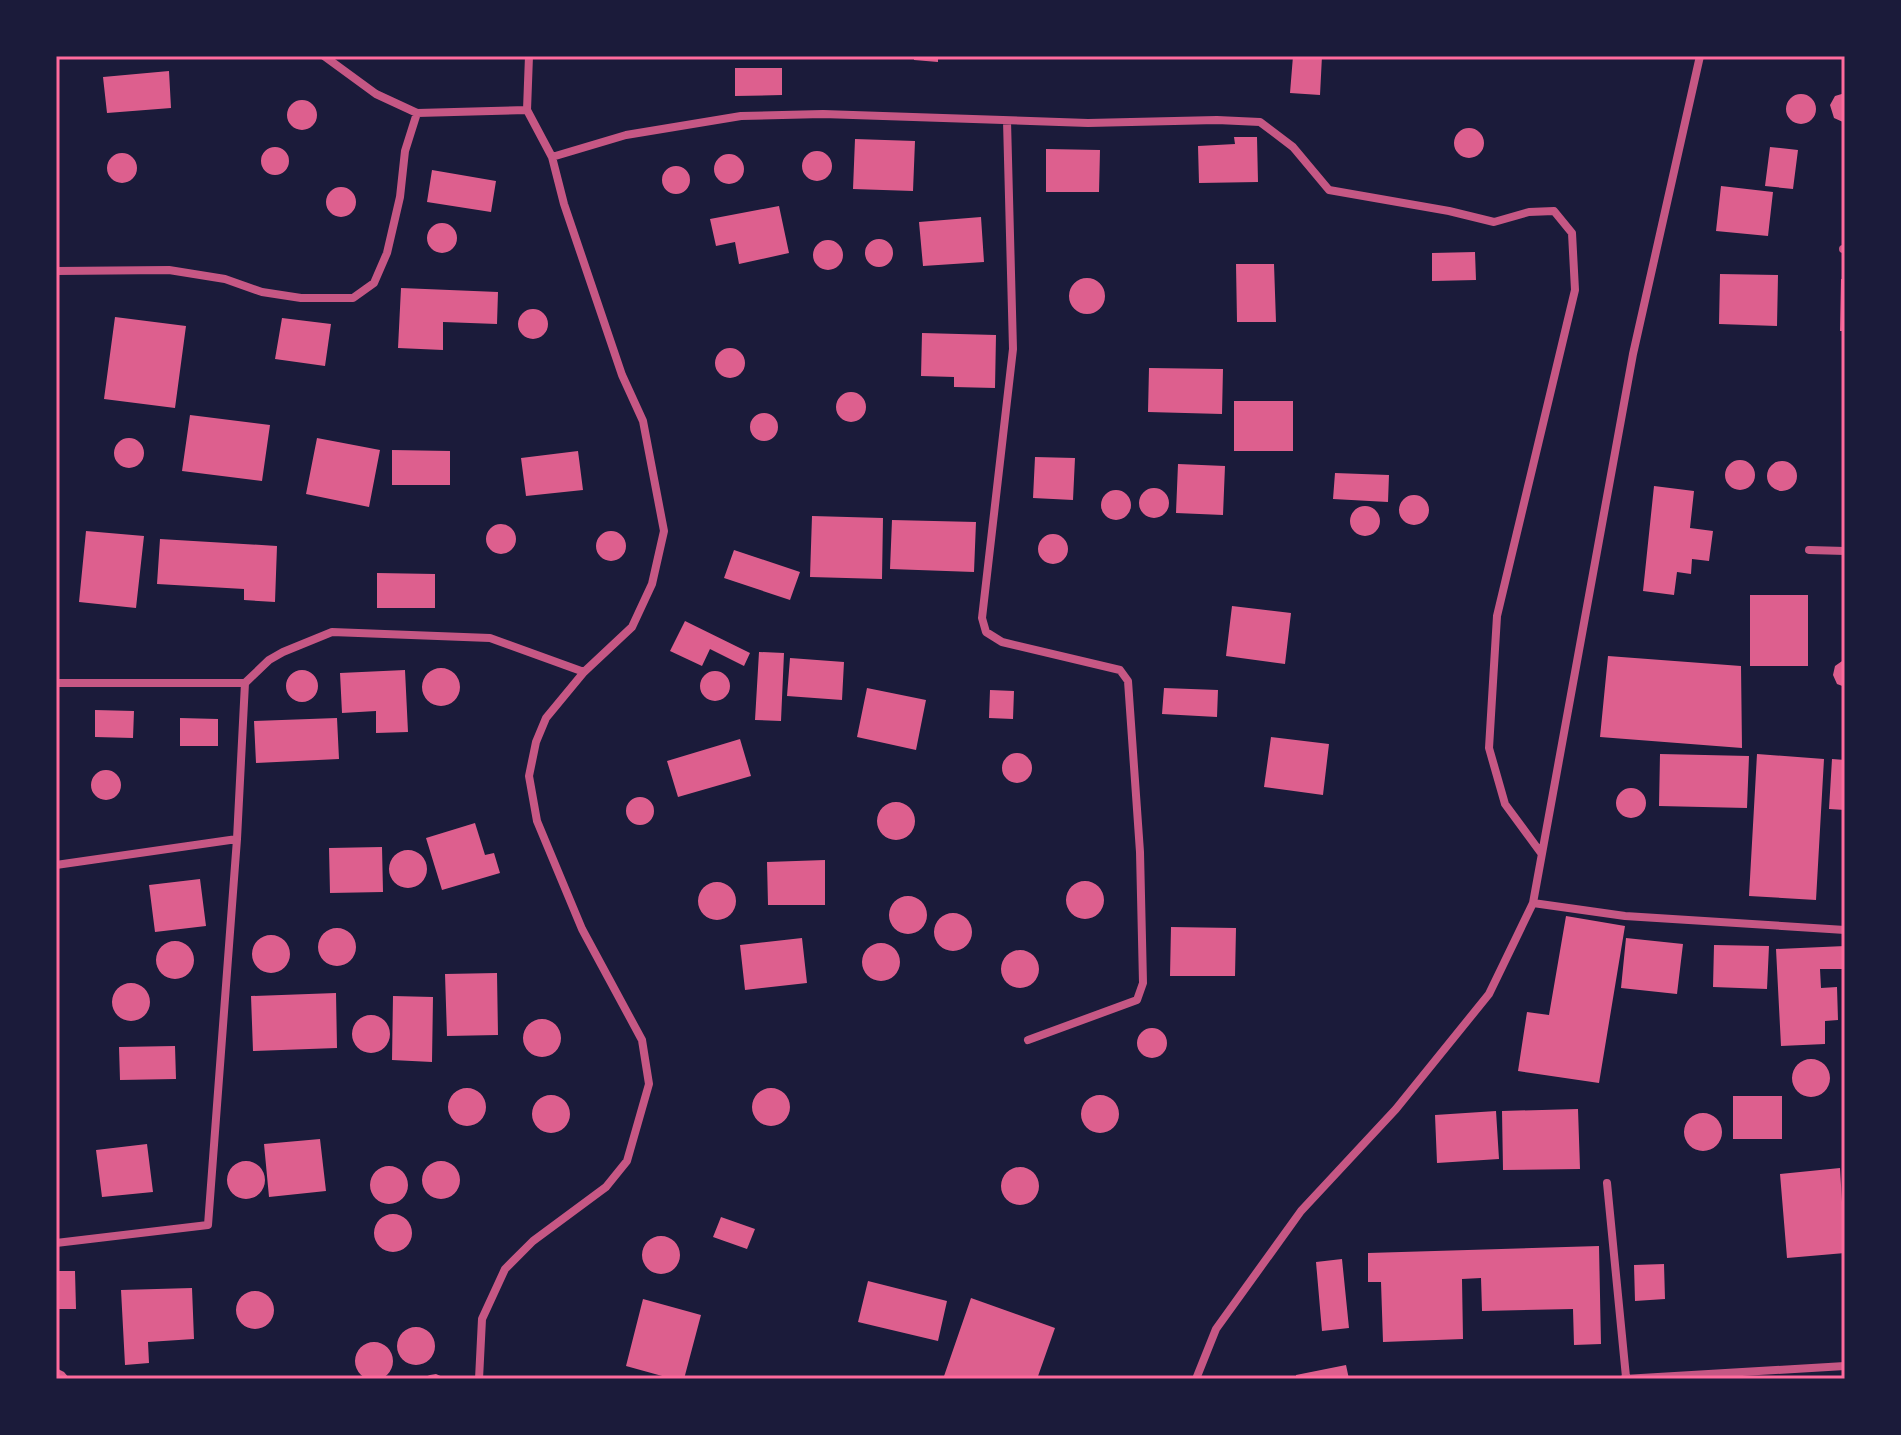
<svg xmlns="http://www.w3.org/2000/svg" width="1901" height="1435" font-family="'Alegreya Sans',sans-serif">
<style>
.building{fill:#dd5f8e}
.lines{fill:none;stroke-linecap:round;stroke-linejoin:round}
.minor{stroke:#c65784;stroke-width:8}
.neatline{fill:none;stroke:#ff6b9d;stroke-width:3}
</style>
<rect width="100%" height="100%" fill="#1b1b3a"/>
<path class="building" d="M914 56H938V62L914 60Z
M1293 56H1322L1320 95 1290 93Z
M735 68H782V95L735 96Z
M169 71 171 108 107 113 103 77Z
M1845 93V122H1843L1834 118 1830 105 1835 96Z
M1786 109a15 15 0 1 1 30 0a15 15 0 1 1-30 0Z
M287 115a15 15 0 1 1 30 0a15 15 0 1 1-30 0Z
M1454 143a15 15 0 1 1 30 0a15 15 0 1 1-30 0Z
M1234 137H1257L1258 182 1199 183 1198 146 1235 144Z
M855 139 915 141 913 191 853 189Z
M261 161a14 14 0 1 1 28 0a14 14 0 1 1-28 0Z
M1770 147 1798 150 1793 189 1765 186Z
M1046 149 1100 150 1099 192H1046Z
M802 166a15 15 0 1 1 30 0a15 15 0 1 1-30 0Z
M107 168a15 15 0 1 1 30 0a15 15 0 1 1-30 0Z
M714 169a15 15 0 1 1 30 0a15 15 0 1 1-30 0Z
M662 180a14 14 0 1 1 28 0a14 14 0 1 1-28 0Z
M432 170 496 181 491 212 427 202Z
M1721 186 1773 192 1768 236 1716 231Z
M326 202a15 15 0 1 1 30 0a15 15 0 1 1-30 0Z
M779 206 789 253 739 264 735 242 716 246 710 219Z
M981 217 984 262 923 266 919 222Z
M427 238a15 15 0 1 1 30 0a15 15 0 1 1-30 0Z
M865 253a14 14 0 1 1 28 0a14 14 0 1 1-28 0Z
M813 255a15 15 0 1 1 30 0a15 15 0 1 1-30 0Z
M1475 252 1476 280 1432 281V253Z
M1236 264H1274L1276 322H1237Z
M1720 274 1778 275 1777 326 1719 324Z
M1069 296a18 18 0 1 1 36 0a18 18 0 1 1-36 0Z
M1841 279H1845V331H1840Z
M401 288 498 292 497 324 443 322V350L398 348Z
M518 324a15 15 0 1 1 30 0a15 15 0 1 1-30 0Z
M115 317 186 326 175 408 104 399Z
M282 318 331 324 325 366 275 359Z
M922 333 996 335 995 388 954 387V377L921 376Z
M715 363a15 15 0 1 1 30 0a15 15 0 1 1-30 0Z
M1149 368 1223 369 1222 414 1148 412Z
M836 407a15 15 0 1 1 30 0a15 15 0 1 1-30 0Z
M1234 401H1293V451H1234Z
M750 427a14 14 0 1 1 28 0a14 14 0 1 1-28 0Z
M190 415 270 425 262 481 182 471Z
M317 438 380 450 369 507 306 494Z
M114 453a15 15 0 1 1 30 0a15 15 0 1 1-30 0Z
M392 450 450 451V485H392Z
M578 451 583 490 526 496 521 458Z
M1035 457 1075 458 1073 500 1033 498Z
M1725 475a15 15 0 1 1 30 0a15 15 0 1 1-30 0Z
M1767 476a15 15 0 1 1 30 0a15 15 0 1 1-30 0Z
M1178 464 1225 466 1223 515 1176 513Z
M1335 473 1389 475 1388 502 1333 499Z
M1654 486 1694 491 1690 528 1713 531 1709 561 1692 559 1691 574 1677 572 1674 595 1643 591Z
M1139 503a15 15 0 1 1 30 0a15 15 0 1 1-30 0Z
M1101 505a15 15 0 1 1 30 0a15 15 0 1 1-30 0Z
M1399 510a15 15 0 1 1 30 0a15 15 0 1 1-30 0Z
M1350 521a15 15 0 1 1 30 0a15 15 0 1 1-30 0Z
M812 516 883 518 882 579 810 577Z
M892 520 976 522 974 572 890 569Z
M486 539a15 15 0 1 1 30 0a15 15 0 1 1-30 0Z
M86 531 144 536 136 608 79 602Z
M596 546a15 15 0 1 1 30 0a15 15 0 1 1-30 0Z
M1038 549a15 15 0 1 1 30 0a15 15 0 1 1-30 0Z
M160 539 277 546 275 602 244 600V589L157 584Z
M734 550 800 572 790 600 724 578Z
M377 573 435 574V608H377Z
M1750 595H1808V666H1750Z
M1232 606 1291 613 1285 664 1226 656Z
M685 621 750 653 744 666 710 649 702 666 670 651Z
M759 652 784 653 781 721 755 720Z
M1608 656 1741 666 1742 748 1600 737Z
M790 658 844 662 842 700 787 696Z
M1845 659V687L1837 684 1833 675 1835 666Z
M422 687a19 19 0 1 1 38 0a19 19 0 1 1-38 0Z
M405 670 408 732 376 733V711L342 713 340 673Z
M286 686a16 16 0 1 1 32 0a16 16 0 1 1-32 0Z
M700 686a15 15 0 1 1 30 0a15 15 0 1 1-30 0Z
M867 688 926 700 916 750 857 737Z
M1164 688 1218 690 1217 717 1162 714Z
M990 690 1014 691 1013 719 989 718Z
M95 710 134 711 133 738 95 737Z
M180 718 218 719V746H180Z
M337 718 339 759 256 763 254 721Z
M1271 737 1329 744 1323 795 1264 787Z
M740 739 751 776 678 797 667 761Z
M1002 768a15 15 0 1 1 30 0a15 15 0 1 1-30 0Z
M1660 754 1749 756 1747 808 1659 806Z
M1757 754 1824 759 1816 900 1749 896Z
M1832 759 1845 760V810L1829 809Z
M91 785a15 15 0 1 1 30 0a15 15 0 1 1-30 0Z
M1616 803a15 15 0 1 1 30 0a15 15 0 1 1-30 0Z
M626 811a14 14 0 1 1 28 0a14 14 0 1 1-28 0Z
M877 821a19 19 0 1 1 38 0a19 19 0 1 1-38 0Z
M475 823 485 855 494 853 500 873 442 890 426 838Z
M382 847 383 892 330 893 329 848Z
M389 869a19 19 0 1 1 38 0a19 19 0 1 1-38 0Z
M825 860V905H768L767 862Z
M200 879 206 926 155 932 149 885Z
M1066 900a19 19 0 1 1 38 0a19 19 0 1 1-38 0Z
M698 901a19 19 0 1 1 38 0a19 19 0 1 1-38 0Z
M889 915a19 19 0 1 1 38 0a19 19 0 1 1-38 0Z
M934 932a19 19 0 1 1 38 0a19 19 0 1 1-38 0Z
M1566 916 1625 926 1599 1083 1518 1071 1527 1012 1549 1015Z
M1171 927 1236 928 1235 976H1170Z
M318 947a19 19 0 1 1 38 0a19 19 0 1 1-38 0Z
M252 954a19 19 0 1 1 38 0a19 19 0 1 1-38 0Z
M802 938 807 983 745 990 740 945Z
M1626 938 1683 944 1677 994 1621 988Z
M156 960a19 19 0 1 1 38 0a19 19 0 1 1-38 0Z
M862 962a19 19 0 1 1 38 0a19 19 0 1 1-38 0Z
M1714 945 1769 946 1767 989 1713 987Z
M1845 946V969H1820L1821 988 1837 987 1838 1020 1825 1021V1044L1781 1046 1776 949Z
M1001 969a19 19 0 1 1 38 0a19 19 0 1 1-38 0Z
M497 973 498 1035 447 1036 445 974Z
M112 1002a19 19 0 1 1 38 0a19 19 0 1 1-38 0Z
M336 993 337 1048 253 1051 251 996Z
M393 996 433 997 432 1062 392 1060Z
M352 1034a19 19 0 1 1 38 0a19 19 0 1 1-38 0Z
M523 1038a19 19 0 1 1 38 0a19 19 0 1 1-38 0Z
M1137 1043a15 15 0 1 1 30 0a15 15 0 1 1-30 0Z
M175 1046 176 1079 120 1080 119 1047Z
M1792 1078a19 19 0 1 1 38 0a19 19 0 1 1-38 0Z
M448 1107a19 19 0 1 1 38 0a19 19 0 1 1-38 0Z
M752 1107a19 19 0 1 1 38 0a19 19 0 1 1-38 0Z
M532 1114a19 19 0 1 1 38 0a19 19 0 1 1-38 0Z
M1081 1114a19 19 0 1 1 38 0a19 19 0 1 1-38 0Z
M1733 1096H1782V1139H1733Z
M1578 1109 1580 1169 1503 1170 1502 1111Z
M1496 1111 1499 1159 1437 1163 1435 1115Z
M1684 1132a19 19 0 1 1 38 0a19 19 0 1 1-38 0Z
M320 1139 326 1191 269 1197 264 1144Z
M147 1144 153 1192 102 1197 96 1150Z
M422 1180a19 19 0 1 1 38 0a19 19 0 1 1-38 0Z
M227 1180a19 19 0 1 1 38 0a19 19 0 1 1-38 0Z
M370 1185a19 19 0 1 1 38 0a19 19 0 1 1-38 0Z
M1001 1186a19 19 0 1 1 38 0a19 19 0 1 1-38 0Z
M1840 1168 1845 1253 1787 1258 1780 1174Z
M374 1233a19 19 0 1 1 38 0a19 19 0 1 1-38 0Z
M721 1217 755 1229 747 1249 713 1237Z
M642 1255a19 19 0 1 1 38 0a19 19 0 1 1-38 0Z
M1599 1246 1601 1344 1574 1345 1573 1309 1482 1311 1481 1278 1462 1279 1463 1339 1383 1342 1381 1282H1368V1253Z
M1342 1259 1349 1328 1322 1331 1316 1262Z
M1664 1264 1665 1299 1635 1301 1634 1265Z
M56 1271H75L76 1309H56Z
M868 1281 947 1301 938 1341 858 1322Z
M192 1288 194 1339 148 1342 149 1363 125 1365 121 1290Z
M236 1310a19 19 0 1 1 38 0a19 19 0 1 1-38 0Z
M971 1298 1055 1328 1037 1379H943Z
M643 1299 701 1315 684 1379H673L626 1366Z
M397 1346a19 19 0 1 1 38 0a19 19 0 1 1-38 0Z
M355 1361a19 19 0 1 1 38 0a19 19 0 1 1-38 0Z
M1346 1365 1349 1379H1296V1375Z
M56 1368 64 1372 70 1379H56Z
M436 1374 447 1379H420L430 1375Z"/>
<g class="lines">
<path class="minor" d="M324 56 376 94 417 113
M1007 121 1013 349 982 618 986 632 1002 642 1120 670 1128 681 1140 852 1143 983 1137 1000 1028 1040
M552 157 626 135 741 116 823 114 1088 123 1217 120 1260 122 1293 147 1329 190 1449 211 1494 222 1529 212 1554 211 1572 233 1575 290 1497 616 1489 748 1505 804 1541 853
M1843 249H1845
M56 271 169 270 225 279 262 292 301 298H353L374 283 387 253 400 197 405 151 417 113 527 110
M1809 550 1845 551
M56 683H245
M56 865 237 839
M1533 903 1625 916 1845 930
M1607 1183 1626 1377
M56 1243 208 1225 237 839 245 683 269 660 283 652 332 632 490 638 584 672
M479 1379 482 1319 505 1269 533 1241 606 1187 627 1161 649 1084 642 1040 582 929 537 821 529 776 536 742 546 718 584 672 632 627 652 584 664 531 643 421 622 375 564 204 552 157 527 110 529 56
M1196 1379 1216 1329 1301 1211 1396 1109 1489 994 1533 903 1633 354 1700 56
M1624 1379 1845 1366"/>
</g>
<rect width="1901" height="1435" fill="none" stroke="#1b1b3a" stroke-width="116"/>
<rect x="58" y="58" width="1785" height="1319" class="neatline"/>
</svg>
